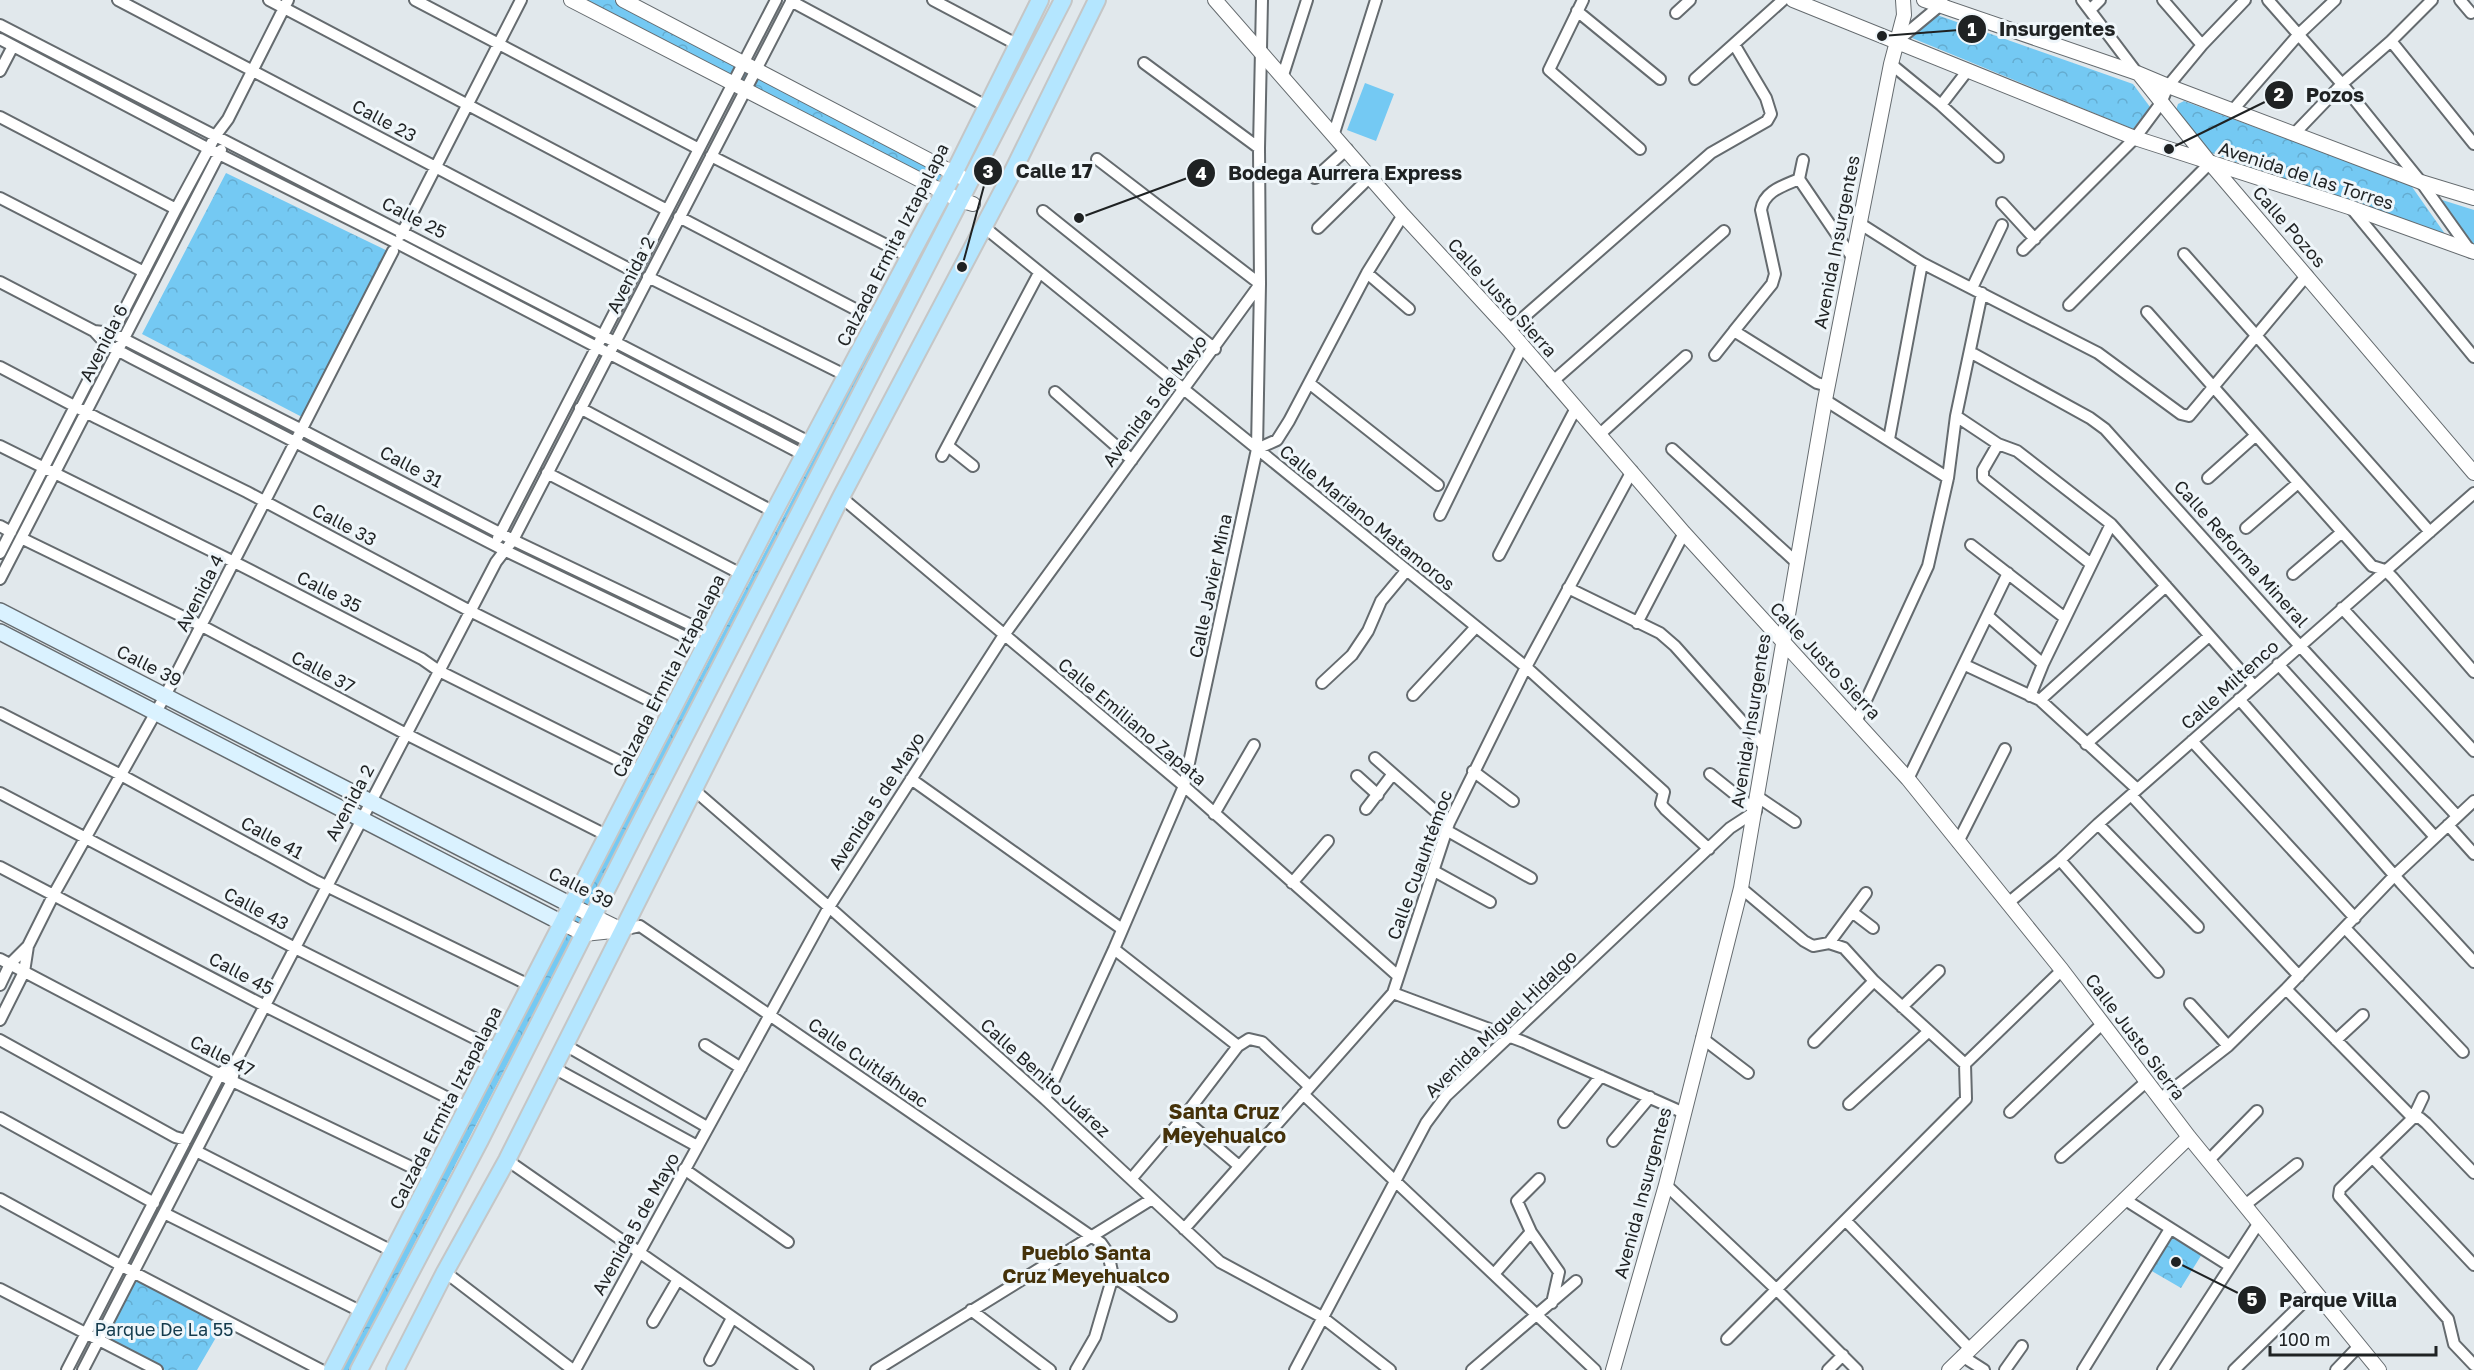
<svg xmlns="http://www.w3.org/2000/svg" width="2474" height="1370" font-family="'Golos Text',sans-serif">
<style>
.park{fill:url(#park-crowns)}
.pitch{fill:#74c9f3}
.lines{fill:none;stroke-linecap:round;stroke-linejoin:round}
.minor-casing{stroke:#656b6f;stroke-width:14}
.tertiary-casing{stroke:#656b6f;stroke-width:16}
.secondary-casing{stroke:#656b6f;stroke-width:18}
.primary-casing{stroke:#c5c6c6;stroke-width:20}
.minor{stroke:#fff;stroke-width:10}
.tertiary{stroke:#fff;stroke-width:14}
.secondary{stroke:#daf2ff;stroke-width:15}
.primary{stroke:#b4e6ff;stroke-width:16}
.labels{text-anchor:middle;stroke-width:6;stroke-linejoin:round;paint-order:stroke}
.street-label{font-size:18px;fill:#1f2223;stroke:#eff6fa}
.park-label{font-size:18px;fill:#133b4d;stroke:#eff6fa}
.neighbourhood-label{font-size:20px;font-weight:bold;fill:#45320a;stroke:#eff6fa}
.quarter-label{font-size:21px;font-weight:bold;fill:#45320a;stroke:#eff6fa}
.leader{fill:none;stroke:#1f2223;stroke-width:2}
.callout-dot{fill:#1f2223;stroke:#eff6fa;stroke-width:2}
.mark-label{font-size:18px;text-anchor:middle;font-weight:bold;fill:#fff}
.callout-label{font-size:20px;text-anchor:middle;font-weight:bold;fill:#1f2223;stroke:#eff6fa;stroke-width:6;stroke-linejoin:round;paint-order:stroke}
</style>
<defs>
<pattern id="park-crowns" width="20" height="18" patternUnits="userSpaceOnUse" patternTransform="scale(1.5)"><rect width="20" height="18" fill="#74c9f3"/><path d="M2 6a3 3 0 1 1 6 0M12 15a3 3 0 1 1 6 0" fill="none" stroke="#64acd0"/></pattern>
</defs>
<rect width="100%" height="100%" fill="#e1e8ec"/>
<path class="park" d="M587 0H614L943 173 938 184Z
M1937 15 2133 84 2150 107 2133 129 1912 38Z
M2184 101 2410 184 2450 241 2209 152 2176 110 2178 104Z
M226 173 394 254 302 417 142 334Z
M941 213 946 218 349 1370H340Z
M2174 1236 2202 1254 2181 1288 2150 1270Z
M135 1276 225 1322 197 1370H165L103 1338Z"/>
<path class="pitch" d="M1365 83 1394 94 1376 141 1347 130Z
M2439 199 2474 210V248Z"/>
<g class="lines">
<g class="minor-casing">
<path id="minor" d="M118 0 635 272
M269 0 667 210
M415 0 699 149
M933 0 1018 45
M1583 0 1549 70 1640 149
M2082 0 2137 73
M2163 0 2202 45
M2268 0 2342 84 2421 182 2471 252
M2460 0 2471 13
M791 1 986 106
M2090 10 2100 0
M1577 11 1660 79
M1676 13 1690 0
M0 25 811 443
M0 39 209 149 397 243 804 455
M2391 41 2474 144
M1896 42 1943 3
M1144 63 1259 148
M1891 64 1941 105 1998 157
M0 71 13 46
M1283 75 1307 0
M1695 79 1734 44
M1941 105 1968 70
M2232 111 2299 34 2335 0
M0 117 176 209
M1334 133 1376 0
M2294 134 2342 84 2391 41 2432 0
M711 156 910 257
M1315 178 1347 149
M1799 179 1803 160
M0 198 144 272
M2002 203 2035 239
M2352 209 2474 357
M1043 211 1215 349
M679 217 876 320
M1859 223 1922 263 2098 353 2181 414 2189 416 2307 275
M984 227 1526 667 1664 792 1661 804 1665 809 1709 849
M1318 228 1371 176
M401 235 521 0
M2023 250 2135 138 2161 103 2168 86 2202 45 2245 0
M2184 254 2430 532
M1367 273 1409 309
M648 277 847 376
M0 282 94 331 106 344 132 358 506 551 706 647
M1972 288 2002 225
M2069 305 2210 163
M2147 312 2372 566 2385 570 2393 578 2474 672
M1509 330 1711 153 1767 121 1771 114 1766 98 1734 44 1783 0
M94 331 112 333 302 430 513 540 712 635
M1970 352 2090 418 2105 429 2288 633 2457 816
M1715 355 1734 331
M0 367 97 418 247 492 470 611 672 712
M1552 382 1724 231
M1309 383 1438 485
M1828 386 1817 383 1734 331 1772 284 1775 274 1761 210C1764 191 1783 186 1799 179L1852 257
M1055 392 1132 460
M1825 400 1948 478
M580 408 774 512
M1956 416 1998 444 2017 451 2111 524 2254 686
M1600 434 1686 356
M1889 439 1922 263
M1998 444 1983 470V478L2091 564
M0 446 244 567 422 659 439 671 641 772
M948 446 973 466
M1257 449 1277 440 1289 421 1367 273 1403 215
M1672 449 1796 562
M942 456 1039 273
M547 473 743 575
M2208 478 2255 436
M841 497 1184 786 1398 976
M1440 515 1522 347
M0 526 11 532
M2246 528 2298 483
M21 538 202 626 406 734 608 836
M498 538 776 0
M1971 545 2065 618
M0 553 176 209 216 135 228 119 288 0
M1499 555 1576 408
M2293 574 2342 532
M0 579 221 150
M1568 588 1660 633 1675 646 1764 746
M2342 608 2474 751
M1988 616 2043 664
M1637 623 1684 533
M2278 664 2435 837
M1965 665 2040 700 2137 789
M1322 683 1352 655 1368 631 1381 601 1406 571
M1413 695 1475 628
M2030 696 2043 664 2111 524
M2239 699 2401 883 2474 962
M2040 700 2166 586
M0 713 121 775 314 880 531 986
M1856 722 1928 566 1948 478 1956 416 1982 293
M2192 741 2355 918
M2086 744 2209 636
M1375 758 1449 823
M1473 771 1513 801
M1357 776 1378 795
M911 779 1122 929
M1908 779 2008 573
M693 789 829 907 1045 1099 1220 1262 1322 1317 1390 1370
M0 793 295 948 498 1050
M2131 795 2299 976
M1758 797 1795 822
M1366 809 1392 775
M1214 814 1254 745
M2098 824 2198 927
M2448 825 2474 854
M1446 830 1531 878
M1958 842 2005 749
M2060 860 2158 972
M0 867 265 1006 468 1108
M1434 871 1490 902
M1292 883 1328 841
M1741 888 1804 941 1813 946 1829 943 1844 948 1874 981 1965 1064
M2008 903 2060 860 2098 824 2474 493
M1852 912 1873 928
M2345 928 2463 1052
M622 930 640 926 1101 1243 1108 1253 1113 1276 1095 1337 1076 1370
M1829 943 1866 893
M1114 949 1238 1046 1249 1039 1262 1042 1309 1086
M0 959 232 1081 432 1177
M0 985 10 964 28 946 54 894 165 696 393 251
M2286 989 2413 1118H2420L2426 1123 2474 1173
M1393 993 1524 1042 1684 1113
M2190 1004 2228 1046
M1902 1007 1939 971
M0 1020 24 972 28 946
M1702 1038 1748 1073
M0 1040 175 1137 186 1140
M2336 1040 2363 1015
M1814 1042 1874 981
M565 1045 707 1127
M705 1045 741 1068
M1965 1064 2062 970
M554 1068 697 1146
M1303 1094 1595 1370
M2423 1097 2413 1118 2340 1189 2339 1196 2448 1319 2454 1344 2474 1365
M1045 1099 1114 949 1184 786 1257 449 1260 284 1259 148 1262 0
M2160 1099 2228 1046 2286 989 2395 875 2474 801
M1849 1104 1929 1031
M2010 1112 2102 1024
M0 1118 154 1203
M1183 1118 1239 1166
M1564 1122 1601 1076
M1613 1141 1650 1097
M196 1151 394 1252
M2061 1157 2146 1082
M2373 1158 2474 1265
M507 1160 808 1370
M2209 1160 2257 1111
M684 1169 788 1242
M1132 1178 1183 1118 1238 1046
M1666 1185 1777 1290 1857 1370
M0 1199 133 1272 321 1370
M2124 1199 2230 1266
M2245 1205 2297 1164
M164 1213 362 1312
M1846 1221 1969 1348
M1184 1229 1393 993 1449 823 1526 667 1632 471
M1531 1232 1559 1272 1552 1303
M445 1272 573 1370
M1494 1274 1531 1232 1517 1201 1539 1179
M1113 1276 1171 1316
M0 1289 157 1370
M971 1310 1050 1370
M653 1322 677 1281
M1727 1339 1966 1099 1965 1064
M1962 1356 1984 1370
M710 1360 732 1318
M67 1370 220 1074 236 1061
M83 1370 232 1081 236 1061 496 562 513 540 792 0
M575 1370 829 907 1004 635 1260 284 1097 159
M876 1370 1152 1199
M1295 1370 1426 1123 1446 1096 1730 828 1756 811 1710 774
M1472 1370 1576 1281
M1828 1370 1843 1355
M2005 1370 2022 1346
M2083 1370 2170 1229
M2163 1370 2258 1224
M2234 1370 2314 1292
M2336 1370 2359 1346"/>
</g>
<g class="tertiary-casing">
<path id="tertiary" d="M571 0 959 200 973 204
M623 0 961 177
M1215 0 1403 215 1509 330 1684 533 1908 779 2062 970 2189 1137 2379 1370
M1793 0 2135 138 2352 208 2474 252
M1924 0 2137 73 2168 86 2421 182 2474 198
M2139 74 2210 163 2474 473
M573 906 622 930
M564 924 584 934 622 930
M1613 1370 1666 1185 1741 888 1825 400 1891 64 1904 15 1903 0
M1949 1370 2189 1137"/>
</g>
<g class="secondary-casing">
<path id="secondary" d="M0 611 573 906
M0 632 564 924"/>
</g>
<g class="primary-casing">
<path id="primary" d="M332 1370 774 512 954 173 1040 0
M359 1370 480 1140 637 829 1063 0
M395 1370 445 1272 507 1160 841 497 1012 173 1097 0"/>
</g>
<use href="#minor" class="minor"/>
<use href="#tertiary" class="tertiary"/>
<use href="#secondary" class="secondary"/>
<use href="#primary" class="primary"/>
</g>
<g class="labels">
<g class="street-label">
<text transform="translate(384 121) rotate(28)" y="6">Calle 23</text>
<text transform="translate(2306 176) rotate(18)" y="6">Avenida de las Torres</text>
<text transform="translate(414 218) rotate(27)" y="6">Calle 25</text>
<text transform="translate(2289 227) rotate(49)" y="6">Calle Pozos</text>
<text transform="translate(1837 242) rotate(-79)" y="6">Avenida Insurgentes</text>
<text transform="translate(893 245) rotate(-63)" y="6">Calzada Ermita Iztapalapa</text>
<text transform="translate(631 275) rotate(-63)" y="6">Avenida 2</text>
<text transform="translate(1502 298) rotate(48)" y="6">Calle Justo Sierra</text>
<text transform="translate(104 343) rotate(-63)" y="6">Avenida 6</text>
<text transform="translate(1155 401) rotate(-53)" y="6">Avenida 5 de Mayo</text>
<text transform="translate(411 467) rotate(28)" y="6">Calle 31</text>
<text transform="translate(1367 518) rotate(39)" y="6">Calle Mariano Matamoros</text>
<text transform="translate(344 525) rotate(28)" y="6">Calle 33</text>
<text transform="translate(2241 554) rotate(48)" y="6">Calle Reforma Mineral</text>
<text transform="translate(1211 586) rotate(-78)" y="6">Calle Javier Mina</text>
<text transform="translate(329 592) rotate(27)" y="6">Calle 35</text>
<text transform="translate(200 593) rotate(-63)" y="6">Avenida 4</text>
<text transform="translate(1825 661) rotate(47)" y="6">Calle Justo Sierra</text>
<text transform="translate(149 666) rotate(27)" y="6">Calle 39</text>
<text transform="translate(323 672) rotate(28)" y="6">Calle 37</text>
<text transform="translate(669 676) rotate(-63)" y="6">Calzada Ermita Iztapalapa</text>
<text transform="translate(2230 685) rotate(-42)" y="6">Calle Miltenco</text>
<text transform="translate(1751 721) rotate(-81)" y="6">Avenida Insurgentes</text>
<text transform="translate(1132 722) rotate(40)" y="6">Calle Emiliano Zapata</text>
<text transform="translate(877 801) rotate(-57)" y="6">Avenida 5 de Mayo</text>
<text transform="translate(350 803) rotate(-62)" y="6">Avenida 2</text>
<text transform="translate(272 838) rotate(29)" y="6">Calle 41</text>
<text transform="translate(1420 865) rotate(-70)" y="6">Calle Cuauhtémoc</text>
<text transform="translate(581 888) rotate(27)" y="6">Calle 39</text>
<text transform="translate(256 909) rotate(28)" y="6">Calle 43</text>
<text transform="translate(241 974) rotate(28)" y="6">Calle 45</text>
<text transform="translate(1501 1024) rotate(-44)" y="6">Avenida Miguel Hidalgo</text>
<text transform="translate(2135 1037) rotate(53)" y="6">Calle Justo Sierra</text>
<text transform="translate(222 1056) rotate(27)" y="6">Calle 47</text>
<text transform="translate(868 1063) rotate(35)" y="6">Calle Cuitláhuac</text>
<text transform="translate(1045 1078) rotate(42)" y="6">Calle Benito Juárez</text>
<text transform="translate(446 1108) rotate(-63)" y="6">Calzada Ermita Iztapalapa</text>
<text transform="translate(1643 1193) rotate(-75)" y="6">Avenida Insurgentes</text>
<text transform="translate(636 1224) rotate(-61)" y="6">Avenida 5 de Mayo</text>
</g>
<g class="park-label">
<text x="164" y="1336">Parque De La 55</text>
</g>
<g class="neighbourhood-label">
<text x="1086" y="1260">Pueblo Santa<tspan x="1086" dy="23">Cruz Meyehualco</tspan></text>
</g>
<g class="quarter-label">
<text x="1224" y="1119">Santa Cruz<tspan x="1224" dy="24">Meyehualco</tspan></text>
</g>
</g>
<path class="leader" d="M1882 36L1972 29M2169 149L2279 95M962 267L988 171M1079 218L1201 173M2176 1262L2252 1300"/>
<g class="callout-dot">
<circle cx="1882" cy="36" r="6"/>
<circle cx="2169" cy="149" r="6"/>
<circle cx="962" cy="267" r="6"/>
<circle cx="1079" cy="218" r="6"/>
<circle cx="2176" cy="1262" r="6"/>
<circle cx="1972" cy="29" r="15"/>
<circle cx="2279" cy="95" r="15"/>
<circle cx="988" cy="171" r="15"/>
<circle cx="1201" cy="173" r="15"/>
<circle cx="2252" cy="1300" r="15"/>
</g>
<g class="mark-label">
<text x="1972" y="36">1</text>
<text x="2279" y="101">2</text>
<text x="988" y="178">3</text>
<text x="1201" y="180">4</text>
<text x="2252" y="1306">5</text>
</g>
<g class="callout-label">
<text x="2057" y="36">Insurgentes</text>
<text x="2335" y="102">Pozos</text>
<text x="1054" y="178">Calle 17</text>
<text x="1345" y="180">Bodega Aurrera Express</text>
<text x="2338" y="1307">Parque Villa</text>
</g>
<path d="M2270 1346v9h166v-9" fill="none" stroke="#1f2223" stroke-width="3"/>
<text x="2279" y="1346" font-size="18" fill="#1f2223" stroke="#eff6fa" stroke-width="4.5" paint-order="stroke">100 m</text>
</svg>
